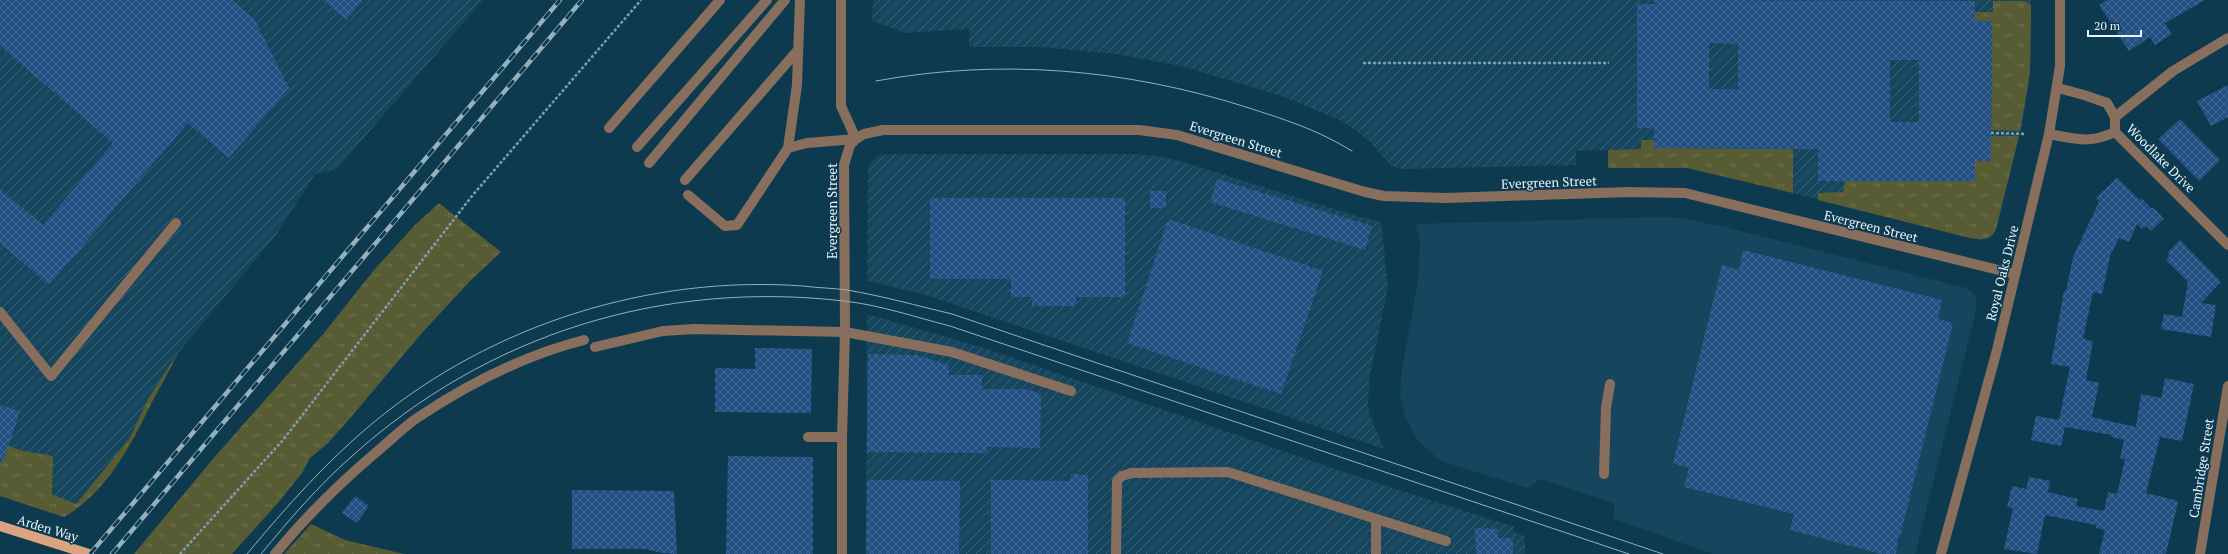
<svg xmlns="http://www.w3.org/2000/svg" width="2228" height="554" font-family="'PT Serif',serif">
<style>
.built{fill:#15465e}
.industrial{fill:url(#industrial-furrows)}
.grass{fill:url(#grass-tufts)}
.building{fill:url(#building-cross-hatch);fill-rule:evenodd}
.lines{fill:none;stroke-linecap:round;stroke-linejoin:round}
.path{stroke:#809dac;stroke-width:2.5;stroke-dasharray:3 2;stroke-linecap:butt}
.minor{stroke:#886e5d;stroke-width:10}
.major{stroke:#daa482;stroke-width:10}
.tram{stroke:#96b0bd;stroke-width:1}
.rail-casing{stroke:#96b0bd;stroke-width:4.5}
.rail{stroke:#0e3a4f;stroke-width:3;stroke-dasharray:9;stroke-linecap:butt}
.labels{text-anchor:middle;stroke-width:3;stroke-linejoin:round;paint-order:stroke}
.street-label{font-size:13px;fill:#e5f4fd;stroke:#0e3a4f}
</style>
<defs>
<pattern id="industrial-furrows" width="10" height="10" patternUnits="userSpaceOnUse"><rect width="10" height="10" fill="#15465e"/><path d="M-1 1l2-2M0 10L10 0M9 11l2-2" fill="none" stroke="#376176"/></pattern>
<pattern id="grass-tufts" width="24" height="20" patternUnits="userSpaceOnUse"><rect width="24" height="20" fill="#585c34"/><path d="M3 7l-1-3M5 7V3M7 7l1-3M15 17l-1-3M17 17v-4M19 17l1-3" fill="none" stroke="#707452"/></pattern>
<pattern id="building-cross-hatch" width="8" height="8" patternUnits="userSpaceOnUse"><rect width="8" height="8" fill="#235083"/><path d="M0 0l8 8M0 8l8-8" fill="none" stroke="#436a95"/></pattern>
</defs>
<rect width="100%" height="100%" fill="#0e3a4f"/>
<path class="built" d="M1659 217 1681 218 1729 228 1966 288 1975 295 1977 306 1915 554H1713L1614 519V503L1540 479 1528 488 1447 463 1437 458 1419 442 1406 419 1400 396 1402 369 1418 281 1420 243 1416 224Z"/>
<path class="industrial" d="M0 0H483L337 169 315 174 276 235 178 353 149 397 129 439 76 504 52 494 24 451 0 443Z
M873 0H2031V52L2028 86 2022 125 1996 229 1989 238 1981 240 1697 169 1676 167 1608 168V150L1576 151V165L1400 169 1391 166 1369 141 1344 122 1284 97 1182 66 1116 54 1041 47H969V29L906 33 872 21Z
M893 154H1131L1157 156 1180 161 1363 218 1381 222 1388 287 1370 375 1368 402 1369 413 1384 449 926 295 867 281 868 167 878 155Z
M867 314 984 348 1356 476 1514 527V532L1525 536V554H866Z"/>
<path class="grass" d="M1993 1H2025L2031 5 2030 73 2020 131 1991 130 1992 21H1975V12H1993Z
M1991 136H2019L1996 229C1991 241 1981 240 1970 238L1818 200V193L1843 192 1845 181 1975 161H1991Z
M1641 140H1654V148L1793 149V193L1687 168H1608V150L1641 149Z
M439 203 501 252 470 281 421 334 346 423 328 443 310 458 302 473 277 504 232 554H134L212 460 324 333 374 270 415 225Z
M178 353C170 370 160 387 151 404 130 447 107 492 64 517L0 496V443L24 451 53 456 52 494 76 504 129 439 149 397Z
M311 524 345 540 404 554H284Z"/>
<path class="building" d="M0 0H232L255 20 289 88 229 158 188 123 49 285 0 243V189L43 225 113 143 0 46Z
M323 0H363L346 20Z
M1654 0 1975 1V21H1992L1991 161H1975V181H1818V149L1654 148V128H1637V4H1654ZM1709 43 1738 44V89H1709ZM1890 60H1919V122H1890Z
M2107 0H2205L2165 23 2172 34 2155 45 2150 37 2129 51 2099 5Z
M2228 85V117L2211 126 2197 101Z
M2180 119 2220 160 2199 181 2158 139Z
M2117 178 2140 200 2141 198 2152 209 2153 207 2164 219 2151 231 2146 226 2142 229 2137 224 2129 242 2119 238 2110 256 2102 294 2093 292 2083 339 2093 341 2086 380 2099 383 2092 417 2136 427 2141 394 2161 398 2165 378 2194 384 2182 441 2160 437 2146 493 2178 501 2166 554H2099L2105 530 2096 528V525L2045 515 2037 554 2004 549 2013 508 2007 507 2012 486 2026 489 2029 477 2050 481 2048 492 2078 499 2076 506 2104 511 2108 492 2117 494 2125 459 2120 458 2124 440 2111 437 2112 435 2065 427 2061 446 2031 440 2036 416 2059 420 2070 367 2051 364 2064 291H2066L2073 257 2099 202 2096 198Z
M1217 179 1372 226 1365 250 1210 202Z
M1150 191H1166V208H1150Z
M930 198H1125V297H1076V306H1032V297H1011V279H930Z
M1168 219 1323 271 1281 394 1127 343Z
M2180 240 2221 282 2201 303 2216 305 2211 337 2161 329 2164 314 2182 317 2188 282 2166 260 2169 256 2168 252Z
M1743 250 1942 300 1938 319 1953 323 1900 537H1898L1896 554H1882L1790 530 1794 514 1684 487 1689 468 1673 463 1722 265 1739 270Z
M755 348 812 349 811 413 715 412V368L755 369Z
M868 354 916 355 949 365V375H982V389H1026L1041 394 1040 448 987 447V453L867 452Z
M0 405 20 411 3 462H0Z
M728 456 813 457V554H726Z
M1071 474 1088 475V554H991V480L1071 481Z
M867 480 960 481 959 554H866Z
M572 490 674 491 677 554 663 553 645 549H572Z
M355 496 369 506 357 523 342 513Z
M1475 528 1498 529V538H1513V554H1476Z"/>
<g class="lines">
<path class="path" d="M1363 63H1609
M1991 133 2026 134
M180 554 283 440 472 196 641 0"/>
<path class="minor" d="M2058 88 2084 95 2107 103 2115 117V132L2228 245
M2115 117 2173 71 2228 38
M609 128 720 0
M2049 134C2076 139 2090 144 2115 132
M637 147 767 0
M788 148 797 85 800 0
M649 163 785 0
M685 180 798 50
M688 195 725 226 737 225 788 148 807 143 856 139 841 106V0
M0 312 51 376 176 223
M595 347 663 331 694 329 845 332 952 352 1071 391
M808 437H842
M1604 474 1606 408 1610 384
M275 554C306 516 342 481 380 449 392 439 404 427 417 418 468 384 525 355 584 340
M842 554V437L845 332 844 165 850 145 856 139 864 134 883 130H1139L1177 135 1365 192 1384 196 1445 198 1628 192 1685 193 2015 274
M1116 554 1117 481 1122 476 1131 473 1228 472 1446 541
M1376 554V519
M1941 554 1997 350 2049 134 2060 66V0
M2200 554 2228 386"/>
<path class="major" d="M0 526 89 554"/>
<path class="tram" d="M876 81C1000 58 1126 69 1246 107 1286 120 1316 129 1352 151
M247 554C286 507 327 461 374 422 493 324 650 275 803 286 818 288 833 288 847 290 883 296 918 306 952 314L1663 554
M261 554C289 520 318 486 351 457 487 334 662 280 844 301 880 305 915 317 950 326L1629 554"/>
<g class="rail-casing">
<path id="rail" d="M90 554 560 0
M112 554 582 0"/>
</g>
<use href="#rail" class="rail"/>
</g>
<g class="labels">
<g class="street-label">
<text transform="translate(1236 139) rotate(17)" y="5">Evergreen Street</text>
<text transform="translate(2161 158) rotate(45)" y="5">Woodlake Drive</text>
<text transform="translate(1549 182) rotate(-2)" y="5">Evergreen Street</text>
<text transform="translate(832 211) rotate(-90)" y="5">Evergreen Street</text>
<text transform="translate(1871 226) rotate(14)" y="5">Evergreen Street</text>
<text transform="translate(2002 273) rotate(-76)" y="5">Royal Oaks Drive</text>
<text transform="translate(2201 468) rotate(-81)" y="5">Cambridge Street</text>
<text transform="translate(48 528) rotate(17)" y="5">Arden Way</text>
</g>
</g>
<path d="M2088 30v6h53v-6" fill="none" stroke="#e5f4fd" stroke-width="2"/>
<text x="2094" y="30" font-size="12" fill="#e5f4fd" stroke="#0e3a4f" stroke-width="3" paint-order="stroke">20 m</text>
</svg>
